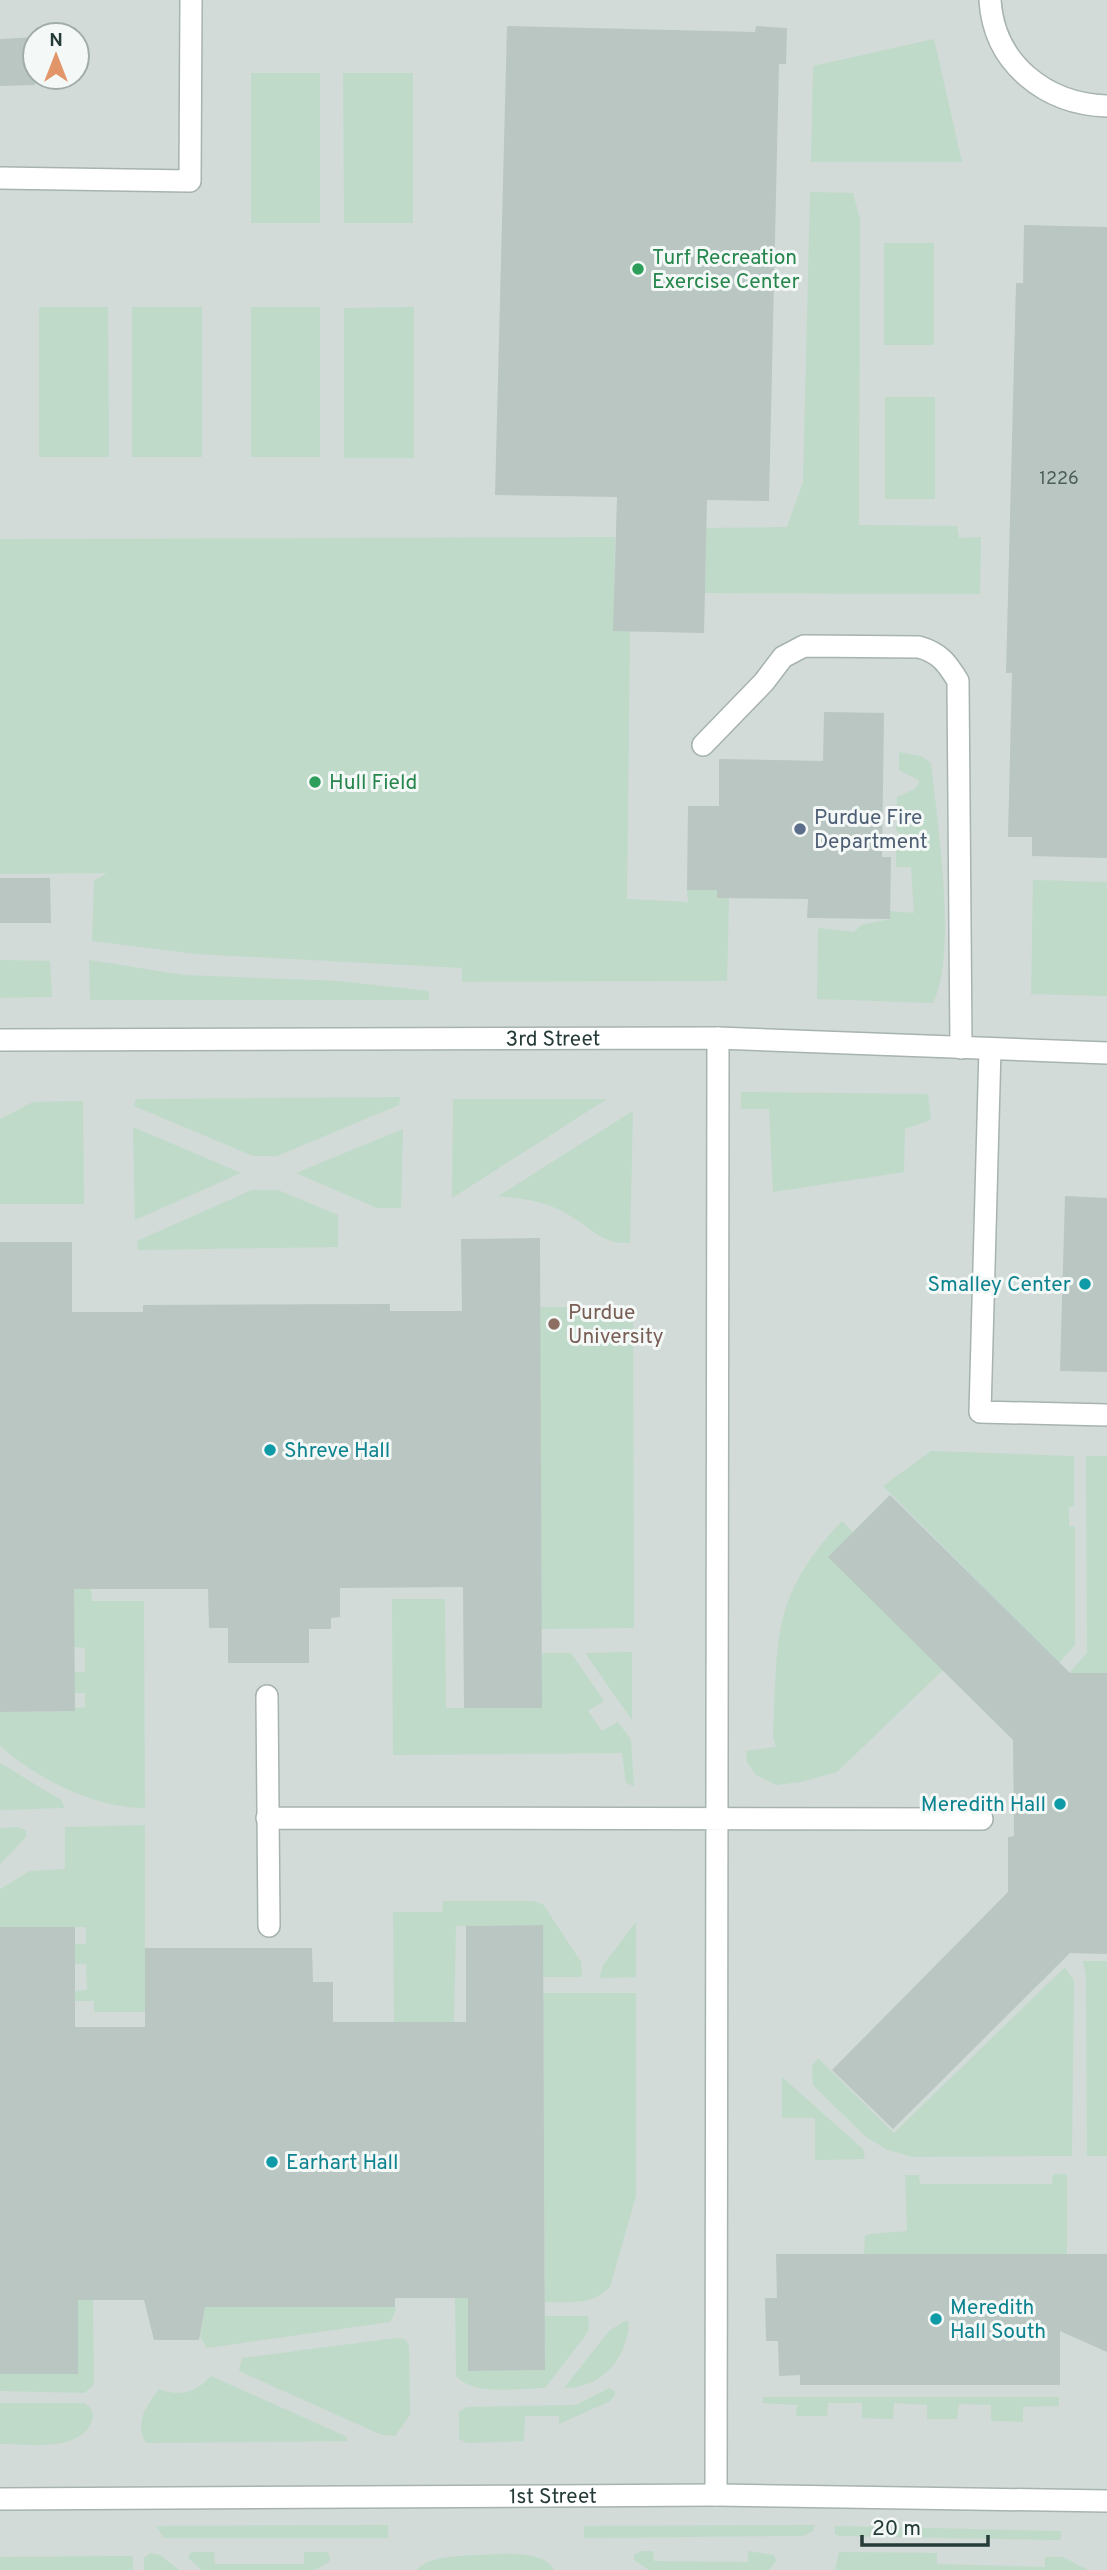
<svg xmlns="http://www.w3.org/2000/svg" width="1107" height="2570" font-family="Overpass,sans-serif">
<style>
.built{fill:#d2dbd8;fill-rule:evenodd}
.green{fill:#bfdac9}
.building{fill:#b9c6c2}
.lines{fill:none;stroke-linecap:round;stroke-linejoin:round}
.lane-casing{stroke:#a7b3b0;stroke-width:24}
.street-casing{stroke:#a7b3b0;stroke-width:24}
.lane{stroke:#fff;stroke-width:21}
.street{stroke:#fff;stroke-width:21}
.leisure-dot{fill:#2e9e5b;stroke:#f4f9f7;stroke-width:2.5}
.service-dot{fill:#5c6f8a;stroke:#f4f9f7;stroke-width:2.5}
.culture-dot{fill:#0f9aa8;stroke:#f4f9f7;stroke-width:2.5}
.education-dot{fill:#8d6e63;stroke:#f4f9f7;stroke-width:2.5}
.labels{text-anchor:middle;stroke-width:6;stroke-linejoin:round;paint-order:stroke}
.number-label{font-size:18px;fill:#4a5e5a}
.leisure-label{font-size:21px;fill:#27864d;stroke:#f4f9f7;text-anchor:start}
.service-label{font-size:21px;fill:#4e5e75;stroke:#f4f9f7;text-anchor:start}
.street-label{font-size:21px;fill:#253b38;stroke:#f4f9f7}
.culture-label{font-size:21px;fill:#0d838f;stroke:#f4f9f7;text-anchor:start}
.education-label{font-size:21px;fill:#785e54;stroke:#f4f9f7;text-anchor:start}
</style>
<rect width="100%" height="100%" fill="#e4ece9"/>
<path class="built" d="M0 0H1107V2570H0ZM35 35H77V77H35Z"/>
<path class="green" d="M934 39 962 162H811L813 66Z
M251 73H320V223H251Z
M343 73H413V223H344Z
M810 192 853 193 860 219 859 525 957 526 959 538 981 537 980 594 705 593 706 528 787 527 803 482Z
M884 243H934V345H884Z
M39 307H108L109 457H39Z
M132 307H202V457H132Z
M251 307H320V457H251Z
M414 307V458H344V308Z
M885 397H935V499H885Z
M615 537 614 631H630L627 899 688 902 687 890H717V898H729L727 981 462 982V968L196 954 92 941 94 881 107 873 0 874V539Z
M899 752 921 756 931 763C937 820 958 954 933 1003L817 999 818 928 854 932 861 925 890 919V911L914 913 911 867H896V850H909L911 843 896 830 897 797 915 789 920 781 899 770Z
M1033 880 1107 882V996L1031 994Z
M0 960 50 961 52 997 0 998Z
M89 960 184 975 339 981 429 991V1000H90Z
M741 1092 928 1094 931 1120 905 1129 904 1172 773 1192 769 1109H741Z
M400 1097 399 1105 277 1156H253L134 1106 136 1099Z
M453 1099H607L452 1198Z
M83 1101 84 1204H0V1119L33 1102Z
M633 1111 630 1243C600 1244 591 1227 567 1214 546 1201 522 1198 498 1196Z
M133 1127 241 1173 135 1220Z
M403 1129 401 1208H377L296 1173Z
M252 1190H278L338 1215V1247L138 1250 137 1241Z
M540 1307H633L634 1628 541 1629Z
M931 1451 1074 1456V1506L1069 1507V1526H1075V1645L1059 1663 883 1486Z
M1086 1456H1107V1673H1069L1087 1653Z
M842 1521 853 1532 943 1670 837 1772 801 1782 776 1785 756 1775 747 1762 746 1751 776 1747 773 1737C778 1639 770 1597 842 1521Z
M74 1589H91L92 1601H144L145 1808C94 1808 38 1779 0 1746V1712L74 1711 75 1708 85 1707V1693H75L74 1672H85V1648L74 1647Z
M392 1599H445L446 1708H541L542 1653H571L604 1701 588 1711 602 1731 618 1722 631 1740 634 1786 626 1783 622 1753 393 1755Z
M632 1652V1720L585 1653Z
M0 1763 61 1800 65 1808 0 1810Z
M145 1825V2012H94V2001H75V1991L87 1990 86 1964H75V1944H86V1927H0V1889L30 1871 65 1869V1827Z
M19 1827 26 1831V1837L0 1864V1828Z
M443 1901H532L543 1904 581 1962 582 1977H543V1925L456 1926 454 2022H394L393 1912H442Z
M636 1922V1977L599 1978 604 1964Z
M1083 1961H1107V2156H1087L1086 1975Z
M1065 1967 1074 1981 1072 2156 913 2157 888 2150 867 2138 813 2085 812 2067 818 2058 894 2133Z
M543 1993H636V2196L610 2287C591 2306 570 2302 545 2302Z
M782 2077 863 2149 865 2159 815 2160V2118H782Z
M1053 2174H1067V2254H864L865 2236 870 2234 907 2231 905 2175H919L920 2184H1052Z
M455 2298H468L469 2371 545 2370V2316H588L589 2329 585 2336 545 2388C519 2388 475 2397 456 2376Z
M78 2300H93L94 2384 85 2393 0 2391V2374Z
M205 2307H395L396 2310 390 2322 207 2348 200 2336Z
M624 2321 629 2322C627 2359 602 2388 564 2388L609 2331Z
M396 2338 405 2339 409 2346 410 2415 395 2436 382 2435 239 2371 242 2358Z
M211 2376 345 2436 348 2441 146 2443C134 2422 146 2407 159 2389 180 2397 195 2393 211 2376Z
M609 2388 615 2391V2395L610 2401 559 2424V2416H525L524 2441 467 2443 459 2439V2412L466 2407 576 2405Z
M763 2397H1059V2406L1023 2407V2422L991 2421V2405L959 2404 957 2419H927V2405L894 2403 893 2419 862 2418V2403H828L827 2416H796L797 2405 762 2403Z
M0 2403H84C91 2407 95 2412 92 2421 80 2453 26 2444 0 2444Z
M388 2525V2538H164L156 2526Z
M815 2525 813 2531 803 2536 584 2538V2526Z
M835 2526 1061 2531V2540L839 2536 835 2534Z
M642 2551H653L654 2561 748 2562V2551L774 2555 776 2561 769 2570H649L634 2560V2555Z
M191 2552H214L215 2564H304V2552H327L330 2557 329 2562 315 2570H202L188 2558Z
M839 2552 937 2553V2564L1045 2567V2557H1063L1088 2570H835Z
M150 2553 160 2555 179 2570H144V2558Z
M471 2555C492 2555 543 2547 554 2570H417C429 2556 453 2557 471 2555Z
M129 2556 133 2557V2570H0V2557Z"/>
<path class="building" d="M507 26 755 32 756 26 787 28 786 64H779L769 501 707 500 704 633 613 631 617 497 495 495Z
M35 37V85L0 86V39Z
M1024 225 1107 227V858L1032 856V837H1008L1012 673H1006L1016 283H1023Z
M824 712 884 713 882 857H891L890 919 807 918 808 899 717 898V890H687L688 806H719V759L823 761Z
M0 878H50L51 923H0Z
M1065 1196 1107 1198V1372L1060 1371Z
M540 1238 542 1708H464L463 1587 340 1588V1617L331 1618V1629H309V1663H228V1628H209L208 1589H74L75 1711 0 1712V1242H72V1312H143V1305L390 1304V1311H462L461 1239Z
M890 1495 1070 1673H1107V1954L1070 1953 893 2129 832 2070 1008 1892V1837L1014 1836 1013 1740 828 1557Z
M543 1925 545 2370 468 2371V2298H395V2307H205L199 2340H154L144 2300H78V2374H0V1927H75V2027H145V1948H312L313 1982H333V2022H466V1926Z
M776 2254H1107V2352L1060 2331V2385H800V2375L779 2376 778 2341H766L765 2298H777Z"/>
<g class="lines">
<g class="lane-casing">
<path id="lane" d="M990 0C994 64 1046 104 1107 106
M0 178 190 181 191 0
M703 745 764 682 783 657 804 646 919 647C940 653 947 663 958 681L961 1048
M990 1049 980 1412 1107 1415
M267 1696 269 1926
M267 1818 982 1819
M716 2495 718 1038"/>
</g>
<g class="street-casing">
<g id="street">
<path id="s1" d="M0 1040 718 1038 1107 1053"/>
<path id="s2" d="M0 2499 716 2495 1107 2501"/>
</g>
</g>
<use href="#lane" class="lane"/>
<use href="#street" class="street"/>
</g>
<g class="leisure-dot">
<circle cx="638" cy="269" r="7"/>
<circle cx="315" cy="782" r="7"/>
</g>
<circle class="service-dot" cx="800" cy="829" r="7"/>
<g class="culture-dot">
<circle cx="1085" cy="1284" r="7"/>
<circle cx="270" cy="1450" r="7"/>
<circle cx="1060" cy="1804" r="7"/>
<circle cx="272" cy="2162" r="7"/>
<circle cx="936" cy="2319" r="7"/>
</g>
<circle class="education-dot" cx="554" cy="1324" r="7"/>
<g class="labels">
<g class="number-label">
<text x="1059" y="484">1226</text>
</g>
<g class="leisure-label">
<text x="652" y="264">Turf Recreation<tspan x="652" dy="24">Exercise Center</tspan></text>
<text x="329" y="789">Hull Field</text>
</g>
<g class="service-label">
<text x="814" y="824">Purdue Fire<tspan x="814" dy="24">Department</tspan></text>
</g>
<g class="street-label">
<text dy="7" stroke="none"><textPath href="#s1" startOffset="553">3rd Street</textPath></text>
<text dy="7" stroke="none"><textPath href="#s2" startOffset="553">1st Street</textPath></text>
</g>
<g class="culture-label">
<text x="1071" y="1291" text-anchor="end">Smalley Center</text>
<text x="284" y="1457">Shreve Hall</text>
<text x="1046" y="1811" text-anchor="end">Meredith Hall</text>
<text x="286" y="2169">Earhart Hall</text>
<text x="950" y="2314">Meredith<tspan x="950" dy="24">Hall South</tspan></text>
</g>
<g class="education-label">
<text x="568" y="1319">Purdue<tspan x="568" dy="24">University</tspan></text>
</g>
</g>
<g transform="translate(56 56)"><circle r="33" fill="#f4f9f7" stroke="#a1adab" stroke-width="2"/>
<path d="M0-5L12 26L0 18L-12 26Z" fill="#e3956a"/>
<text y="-10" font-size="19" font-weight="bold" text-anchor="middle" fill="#253b38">N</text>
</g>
<path d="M862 2535v10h126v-10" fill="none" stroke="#253b38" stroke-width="3.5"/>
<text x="872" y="2535" font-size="21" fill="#253b38" stroke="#f4f9f7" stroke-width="5" paint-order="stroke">20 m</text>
</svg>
